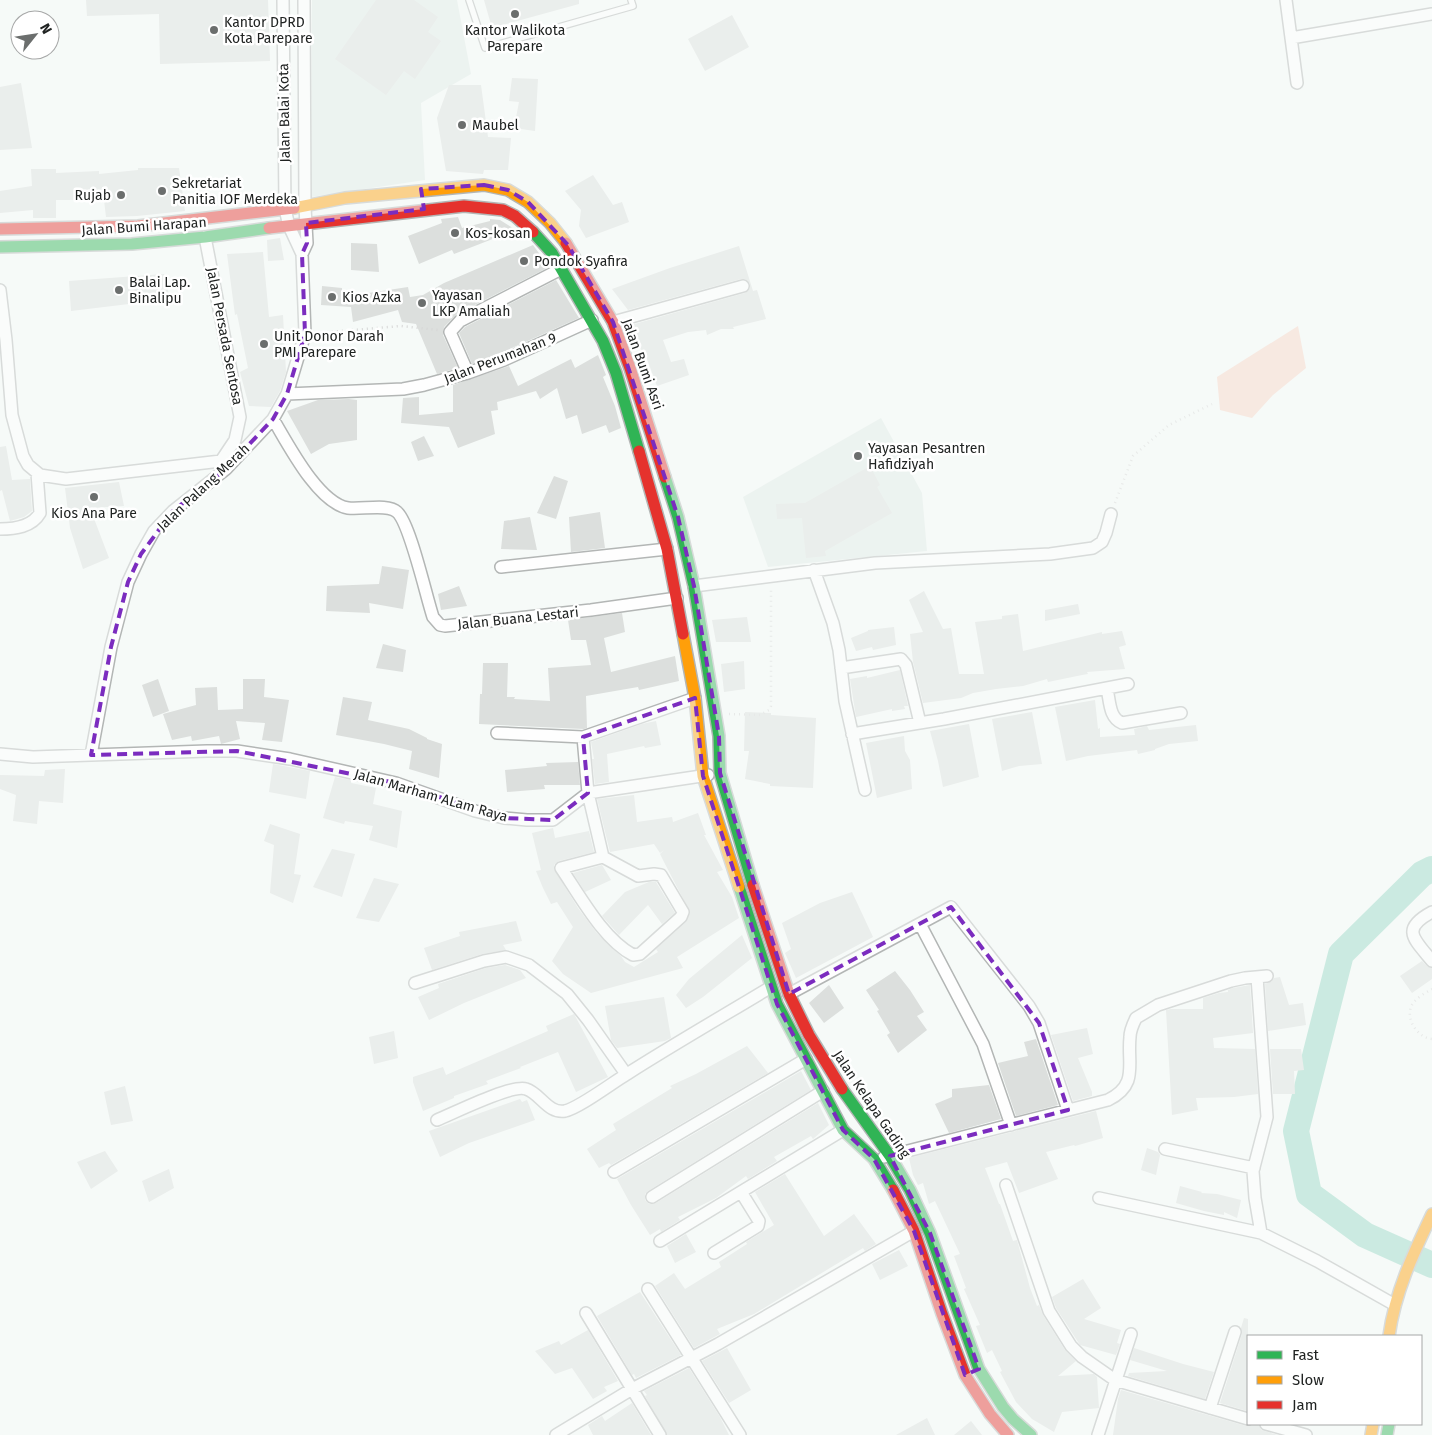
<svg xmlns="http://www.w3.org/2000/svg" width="1432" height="1435" font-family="'Fira Sans',sans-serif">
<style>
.built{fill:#e1ebe7}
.green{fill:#f9d4c6}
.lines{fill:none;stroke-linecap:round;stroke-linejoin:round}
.river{stroke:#98d8c5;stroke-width:26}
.building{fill:#dcdfdd}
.lane-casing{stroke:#b3b6b5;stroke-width:8}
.street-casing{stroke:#b3b6b5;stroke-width:14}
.fast-casing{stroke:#b3b6b5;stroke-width:14}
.slow-casing{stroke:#b3b6b5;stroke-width:14}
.jam-casing{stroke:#b3b6b5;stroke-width:14}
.path{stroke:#d6d6d6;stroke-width:2.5;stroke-dasharray:1 4;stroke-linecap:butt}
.lane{stroke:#fefefe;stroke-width:5.5}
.street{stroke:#fefefe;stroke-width:11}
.fast{stroke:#30b455;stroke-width:11}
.slow{stroke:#ff9f0a;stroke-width:11}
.jam{stroke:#e5322d;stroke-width:11}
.marked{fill:none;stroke:#7b2cbf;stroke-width:4;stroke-dasharray:10 6;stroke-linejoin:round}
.poi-dot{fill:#6b6e6d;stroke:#fff;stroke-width:2}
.labels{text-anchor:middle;stroke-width:5;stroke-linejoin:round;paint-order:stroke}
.poi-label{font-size:14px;fill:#202322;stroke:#fff;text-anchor:start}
.street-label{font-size:14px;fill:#202322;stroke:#fff}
</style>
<rect width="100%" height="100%" fill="#f6faf8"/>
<path class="built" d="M312 0H457L471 74 421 103 425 180 311 197Z
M881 418 922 493 927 551 768 567 743 497Z"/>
<path class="green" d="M1298 326 1306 368 1273 395 1252 418 1220 410 1217 377Z"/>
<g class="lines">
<path class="river" d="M1432 869 1422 874 1341 954 1296 1131 1309 1194 1365 1235 1432 1265"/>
</g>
<path class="building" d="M86 0H268L270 61 160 64 159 14 87 16Z
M376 0H414L438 17 428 32 441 41 415 79 404 71 386 95 335 59Z
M484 0H579V4L492 28Z
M732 15 749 47 705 71 688 39Z
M512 78 538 79 535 131 514 128 519 102 509 101Z
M21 83 32 148 0 150V87Z
M449 85H481L488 137 511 138 508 170H484L483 174 446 171 437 118Z
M138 168H179L185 211 137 216 106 217 104 200H56V218H33V210L0 213V191L32 186 31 169H56V173L99 171V174L138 170Z
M593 175 613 205 622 202 629 222 586 238 579 226 581 210 565 191Z
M458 217 462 228 490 221V219L500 220 516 230 454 254 452 250 419 264 408 236 442 223 441 219Z
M280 238 284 260 268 261 267 240Z
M351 243 377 244 379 272 351 270Z
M533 245 549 267 457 314 444 327 443 335 458 368 437 374 416 324 402 322 398 310 353 322 351 307 321 305 322 286 342 288V297L408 287 410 297 423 295 444 283Z
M739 246 753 291 757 290 766 319 733 327 734 329H721L707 335 706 330 688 332 663 340 671 362 684 359 689 375 657 386 647 359 639 346 631 325 745 293 750 288V284L745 279H741L628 310 612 289 670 268Z
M263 252 269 317 283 315 286 372 280 391 271 407 249 406 240 372 248 368 237 314 235 315 227 254Z
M164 274 170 299 71 311 69 281Z
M556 280 579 318 501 353 472 364 459 333 465 327Z
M598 355 606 375 603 377 615 406 621 428 609 433 606 425 582 434 577 415 566 419 557 388 540 399 536 391 497 402 498 410 491 411 495 434 458 448 449 427 401 423 403 398 419 397V415L453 412V385L509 366 518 386 571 359 575 368Z
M349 399 357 400V440L329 444 311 454 287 411 318 400Z
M424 436 434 456 418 461 411 442Z
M6 446 12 480 30 479 32 511 24 517 10 521 2 490 0 491V447Z
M870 466 880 485 877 487 892 513 825 551 826 556 806 558 802 518 777 519 776 504 805 503Z
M554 476 568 481 556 519 537 513Z
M119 482 124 506 90 508 109 558 83 569 70 528 65 488Z
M600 512 605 548 571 552 569 517Z
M530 517 537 550 501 549 504 521Z
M382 566 409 570 403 609 369 603 370 613 326 611 327 586 379 584Z
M459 586 467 606 441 610 438 594Z
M924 591 943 629 951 628 959 674H984L975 622 1002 619V616L1018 614 1023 651 1102 632V634L1122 631 1126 645 1119 647 1125 669 1087 672 1088 674 1082 675 1048 682 1047 679 1023 686 996 689 973 693 961 698 923 703 913 662 910 634 923 632 909 600Z
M1078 604 1080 614 1045 621V610Z
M622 613 625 632 604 638 611 672 675 656 679 681 639 690 638 687 586 696 587 728 584 729 479 724 480 694H482L483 663H508L507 697H515L514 699 550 701 548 668 591 665 586 640H571L568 620Z
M747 617 751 642H716L712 620Z
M894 627 896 645 873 650 872 647 856 651 851 638 868 631V630Z
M383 644 406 650 403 672 376 668Z
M744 661 745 689 724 692 721 664Z
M900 670 908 706H904L905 709 892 711V709L856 717 850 679 867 676V678Z
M158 679 169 711 153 717 142 685Z
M243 679H265L264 697 289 700 282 742 262 740 265 723 236 721 240 739 221 744 219 736 192 741 191 736 172 740 163 714 196 705 195 688 217 687 218 710 243 709Z
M343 697 372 702 368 720 409 729 427 738V739L442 744 439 778 409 769 412 751 384 744 336 735Z
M1095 700 1098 729 1100 728V737L1135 735 1134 729 1147 726 1149 730 1196 725 1198 741 1169 744 1155 749V750L1138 754 1137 750 1088 756 1066 761 1055 707Z
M745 712 771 713V715L816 718 813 788 770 786V784L745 779 749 751H744Z
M1032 712 1042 764 1019 766 1002 771 992 719Z
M656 721 661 745 645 748 644 746 607 754 609 782 595 784 592 759H594L591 742 642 724Z
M969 724 979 777 943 787 938 761 930 731Z
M904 736 905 751 910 760 912 789 877 798 866 743Z
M578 762 580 785H544L545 789 507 792 505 770 547 766 546 763Z
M273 764 310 771 306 799 269 792Z
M65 769 63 803 39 801 37 824 13 821 16 795 0 789V775L44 776 45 770Z
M335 777 351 780V783L376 788 373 804 402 811 397 848 369 840 373 826 345 821 344 824 323 818Z
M634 795 637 822 672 817 673 822 698 813 706 835H704L723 870 717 872 732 897 739 918 677 957 683 968 591 993 563 974 552 961 573 927 557 902 551 904 543 888 536 871 541 870 532 833 553 828 555 838 589 831 594 852 559 861 554 865V869L578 908 596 932 621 956 625 962 634 967 658 952 656 949 686 922 690 912 664 862 660 854 664 850 660 853 654 844 610 852 597 799Z
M270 824 300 834 294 874 301 875 293 903 270 893 274 845 264 841Z
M332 849 355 854 342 897 313 887Z
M602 865 611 880 585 892 573 873Z
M374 878 399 884 379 922 356 918Z
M649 882H656L675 913 662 924 648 905 619 935 602 916 625 892Z
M852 892 873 937 796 978 785 953 791 949 782 923 820 903Z
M516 921 522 941 503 945 506 950 482 954 432 970 424 948 460 936 459 932Z
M742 935 752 958 703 997 686 1008 676 995 689 979Z
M1422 961 1427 966 1432 968V979L1412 993 1400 976Z
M505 965 520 970 526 978 464 1003 429 1020 418 997 439 988 438 984 486 968Z
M895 971 910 990 924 1012 917 1016 927 1030 898 1053 887 1035 890 1033 877 1011 879 1010 866 990Z
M1280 977 1289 1005 1303 1003 1306 1025 1268 1031 1265 984 1271 982 1274 978Z
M829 985 844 1008 824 1023 809 1003Z
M1250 985 1253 1033 1213 1038 1214 1048 1255 1049 1258 1094 1234 1097 1196 1098 1198 1110 1172 1115 1166 1010 1171 1009H1203V998L1219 993 1228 992V990L1233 988Z
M664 997 671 1038 665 1041 617 1048 611 1040 605 1006Z
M574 1014 608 1077 576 1092 558 1052 520 1067 521 1068 486 1081 488 1084 454 1096V1098L423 1111 413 1082V1077L443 1067 446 1075 548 1031 546 1026Z
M1087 1028 1093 1054 1078 1058 1092 1092V1096L1073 1101 1051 1035Z
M394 1031 398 1058 374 1064 369 1037Z
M1036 1039 1058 1105 1016 1116 998 1063 1028 1056 1024 1042Z
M747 1046 768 1073 611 1165 609 1163 599 1168 587 1149 616 1130 613 1124 672 1088 670 1086 696 1074Z
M1270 1049H1301L1304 1070 1294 1071 1295 1094H1273Z
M801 1071 811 1090 648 1191 645 1194V1200L649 1204 656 1203 818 1103 829 1125 813 1139 811 1136 774 1157 777 1161 748 1179 746 1176 716 1198 678 1217 680 1220 661 1232 660 1229 650 1235 631 1205 617 1179Z
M989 1085 1001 1119 949 1133 935 1104 952 1097V1089Z
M125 1086 133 1121 111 1125 104 1092Z
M520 1099 522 1102 527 1100 535 1120 469 1143 440 1157 429 1131Z
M1096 1111 1103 1138 1075 1146 1074 1145 1046 1152 1058 1179 1019 1193 1007 1162 985 1168 999 1204H1000L1013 1241 1017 1240 1030 1288 1037 1306 1039 1305 1043 1315 1065 1350 1076 1361 1058 1376 1094 1374 1097 1377 1099 1408 1062 1412 1054 1432 1032 1419 1016 1402 1000 1372 1002 1371 992 1350 987 1353 976 1326 980 1325 964 1289 966 1288 954 1256 960 1254 935 1201 929 1204 923 1183 918 1185 913 1175 909 1158Z
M1147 1148 1158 1152 1160 1155 1156 1175 1141 1170Z
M105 1151 118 1171 91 1189 77 1162Z
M169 1169 174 1188 149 1202 142 1181Z
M785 1174 824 1236 854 1214 876 1244 865 1251 863 1248 754 1314 717 1329 720 1334 694 1348 655 1286 674 1273 685 1289 721 1267 719 1262 747 1244 746 1242 774 1225 755 1192Z
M1180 1186 1202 1192 1201 1193 1217 1194 1241 1200 1237 1218 1224 1212V1215L1204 1211 1176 1203Z
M686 1234 696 1252 675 1263 667 1246Z
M899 1250 908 1266 880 1280 872 1264Z
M1083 1279 1101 1308 1084 1319 1121 1330 1117 1343 1120 1344 1116 1355 1080 1345 1056 1308 1052 1297Z
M640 1292 681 1355 636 1378 634 1374 632 1375 597 1316Z
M1244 1318 1248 1319V1405L1247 1411 1220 1403 1242 1334 1241 1328Z
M588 1330 618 1381 604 1387 607 1391 593 1399 572 1368 555 1374 535 1351 559 1341 561 1345Z
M727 1348 751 1390 729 1403 702 1361Z
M1134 1348 1183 1364 1214 1372 1205 1399 1128 1376 1129 1373 1167 1371 1130 1360Z
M689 1368 720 1417 729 1435H667L645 1396 647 1395 644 1391Z
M1121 1390 1246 1426 1259 1424 1261 1430 1278 1435H1113L1118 1399Z
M632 1403 651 1435H593L588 1425 602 1416 605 1421Z
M927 1418 935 1435H896Z
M971 1421 982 1435H954Z"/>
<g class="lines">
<g class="lane-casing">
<path id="lane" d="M469 0 485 48 633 6 631 0"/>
</g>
<g class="street-casing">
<path id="street" d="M283 0 285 209 289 226 302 254
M1286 0 1297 83
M1291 38 1432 14
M205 237 240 417 235 440 221 461
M0 290 6 340 12 415 23 456 28 465 40 475 66 479 221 461 226 469
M613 322 743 286
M468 373 450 332 460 321 561 269
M287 394 403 389 424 385 468 373 504 360 592 320
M273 419C288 444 318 503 348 508 361 510 388 503 397 512 410 523 426 596 433 617L440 625 445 626 591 610 677 598
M0 529C15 529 32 527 40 513L37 473
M501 567 667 549
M814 570 833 623 839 650 845 701 865 790
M694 586 875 563 1050 554 1093 548 1102 542 1106 533 1111 514
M841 668 901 659 906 665 920 723
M1107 689C1110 701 1109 718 1122 723L1181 713
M497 733 583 737 588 793 603 857 638 876 654 874 661 875 683 912 681 917 640 954 633 955C603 939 580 896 561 868L603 857
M852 734 944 719 1128 684
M583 737 695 698
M0 754 33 757 207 751H237L290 759 396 783 475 811 504 818 527 820H553L588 793 708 775
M91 755 111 647 128 582 141 554 154 531 173 511 226 469 273 419 287 394 305 334 302 254 307 243 305 207 304 0
M1432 912C1400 929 1414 939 1432 961
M920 924 983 1044 1011 1125
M1257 977 1267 1117 1253 1171 1255 1198 1261 1233
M415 983 484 961 506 957 529 965 567 994 588 1020 626 1074
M789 994 951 907 1029 1006 1039 1023 1068 1110
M437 1120C454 1113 512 1084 526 1089 540 1093 548 1114 565 1111 579 1108 612 1083 627 1074 674 1044 723 1016 771 987
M1165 1149 1254 1168
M884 1157 1108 1100C1139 1085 1127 1064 1130 1037 1130 1031 1133 1024 1136 1018L1158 1005 1231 981 1245 978 1267 976
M614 1172 806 1059
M1006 1185 1049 1311 1071 1346 1082 1357 1115 1380 1248 1419
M652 1197 823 1091
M1099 1198 1261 1233 1317 1261 1395 1305
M660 1241 843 1130
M714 1253 758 1226 759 1221 741 1192
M648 1289 740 1435
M586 1313 660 1435
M1210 1408 1235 1332
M1266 1424 1306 1435
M556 1435 632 1389 718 1344 914 1231
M1098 1435 1131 1334"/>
</g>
<g class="fast-casing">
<path id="fast" d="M533 232 552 253 603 341 616 373 639 451
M0 247 132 244 205 237 269 228
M665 477 678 517 694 586 719 736 720 773 753 885
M739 887 777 1004 843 1130 874 1159 893 1190
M842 1089 890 1156 910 1190 930 1233 979 1369 1003 1407 1013 1419 1031 1435
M1387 1435 1389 1424"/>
</g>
<g class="slow-casing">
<path id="slow" d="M294 208 345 198 484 185 508 190 528 202 550 223 566 243
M683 634 695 698 703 776 739 887
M1389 1336C1395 1292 1413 1254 1432 1214
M1371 1435 1373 1424"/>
</g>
<g class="jam-casing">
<path id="jam" d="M269 228 464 206 503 210 515 216 533 232
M0 229 138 226 294 208
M566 243 613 322 630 368 665 477
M639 451 667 549 683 634
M753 885 789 994 809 1035 842 1089
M893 1190 914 1231 942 1314 965 1375 990 1414 1008 1435"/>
</g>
<path class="path" d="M317 333 401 326 438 330
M1115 503 1133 456 1169 425 1212 404
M729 714 760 715 769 710 771 706V590
M1432 989C1425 993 1414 999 1411 1007 1406 1020 1418 1038 1432 1039"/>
<use href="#lane" class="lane"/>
<use href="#street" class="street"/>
<use href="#fast" class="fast"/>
<use href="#slow" class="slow"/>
<use href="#jam" class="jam"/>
</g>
<path d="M0 0H1432V1435H0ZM484 185 508 190 528 202 568 245 613 322 678 517 694 586 719 736 720 773 789 994 951 907 1039 1023 1068 1110 890 1156 930 1233 979 1369 965 1375 914 1231 874 1159 843 1130 777 1004 703 776 695 698 583 737 588 793 553 820 504 818 396 783 237 751 91 755 111 647 128 582 141 554 173 511 226 469 273 419 287 394 305 334 302 254 307 243 306 223 424 209 421 189Z" fill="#f6faf8" fill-opacity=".55" fill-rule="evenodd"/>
<path class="marked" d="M484 185 508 190 528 202 568 245 613 322 678 517 694 586 719 736 720 773 789 994 951 907 1039 1023 1068 1110 890 1156 930 1233 979 1369 965 1375 914 1231 874 1159 843 1130 777 1004 703 776 695 698 583 737 588 793 553 820 504 818 396 783 237 751 91 755 111 647 128 582 141 554 173 511 226 469 273 419 287 394 305 334 302 254 307 243 306 223 424 209 421 189Z"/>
<g class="poi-dot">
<circle cx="515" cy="14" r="5"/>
<circle cx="214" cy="30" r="5"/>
<circle cx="462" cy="125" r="5"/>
<circle cx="162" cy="191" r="5"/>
<circle cx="121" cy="195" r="5"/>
<circle cx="455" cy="233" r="5"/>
<circle cx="524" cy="261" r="5"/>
<circle cx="119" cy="290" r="5"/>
<circle cx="332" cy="297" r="5"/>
<circle cx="422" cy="303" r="5"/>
<circle cx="264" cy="344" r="5"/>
<circle cx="858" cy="456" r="5"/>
<circle cx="94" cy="497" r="5"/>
</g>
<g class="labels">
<g class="poi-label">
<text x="224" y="27">Kantor DPRD<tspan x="224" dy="16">Kota Parepare</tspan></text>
<text x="515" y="35" text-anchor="middle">Kantor Walikota<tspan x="515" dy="16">Parepare</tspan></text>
<text x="472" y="130">Maubel</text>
<text x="172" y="188">Sekretariat<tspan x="172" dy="16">Panitia IOF Merdeka</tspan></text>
<text x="111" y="200" text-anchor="end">Rujab</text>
<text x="465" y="238">Kos-kosan</text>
<text x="534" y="266">Pondok Syafira</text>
<text x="129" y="287">Balai Lap.<tspan x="129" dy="16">Binalipu</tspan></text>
<text x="432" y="300">Yayasan<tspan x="432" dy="16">LKP Amaliah</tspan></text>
<text x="342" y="302">Kios Azka</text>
<text x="274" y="341">Unit Donor Darah<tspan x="274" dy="16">PMI Parepare</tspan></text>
<text x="868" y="453">Yayasan Pesantren<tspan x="868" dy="16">Hafidziyah</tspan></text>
<text x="94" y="518" text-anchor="middle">Kios Ana Pare</text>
</g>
<g class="street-label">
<text transform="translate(284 113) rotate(-91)" y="5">Jalan Balai Kota</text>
<text transform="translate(144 226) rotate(-4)" y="5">Jalan Bumi Harapan</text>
<text transform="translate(225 336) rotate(79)" y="5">Jalan Persada Sentosa</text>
<text transform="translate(500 358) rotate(-21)" y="5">Jalan Perumahan 9</text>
<text transform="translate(643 364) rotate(70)" y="5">Jalan Bumi Asri</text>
<text transform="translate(203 487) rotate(-43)" y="5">Jalan Palang Merah</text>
<text transform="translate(518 618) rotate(-6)" y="5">Jalan Buana Lestari</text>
<text transform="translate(431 795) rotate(16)" y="5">Jalan Marham ALam Raya</text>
<text transform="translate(872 1104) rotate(56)" y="5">Jalan Kelapa Gading</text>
</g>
</g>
<rect x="1247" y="1335" width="175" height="90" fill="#ffffff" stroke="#a6a7a7"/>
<rect x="1257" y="1351" width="25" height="8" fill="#30b455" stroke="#a6a7a7"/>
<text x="1292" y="1360" font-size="15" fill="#202322">Fast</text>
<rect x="1257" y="1376" width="25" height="8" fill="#ff9f0a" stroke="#a6a7a7"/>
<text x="1292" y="1385" font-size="15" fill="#202322">Slow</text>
<rect x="1257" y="1401" width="25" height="8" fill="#e5322d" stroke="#a6a7a7"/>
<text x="1292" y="1410" font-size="15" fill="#202322">Jam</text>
<g transform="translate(35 35) rotate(60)"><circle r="24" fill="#ffffff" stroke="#a6a7a7"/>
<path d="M0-4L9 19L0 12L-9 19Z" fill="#6b6e6d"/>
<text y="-8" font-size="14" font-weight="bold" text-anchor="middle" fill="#202322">N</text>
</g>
</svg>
